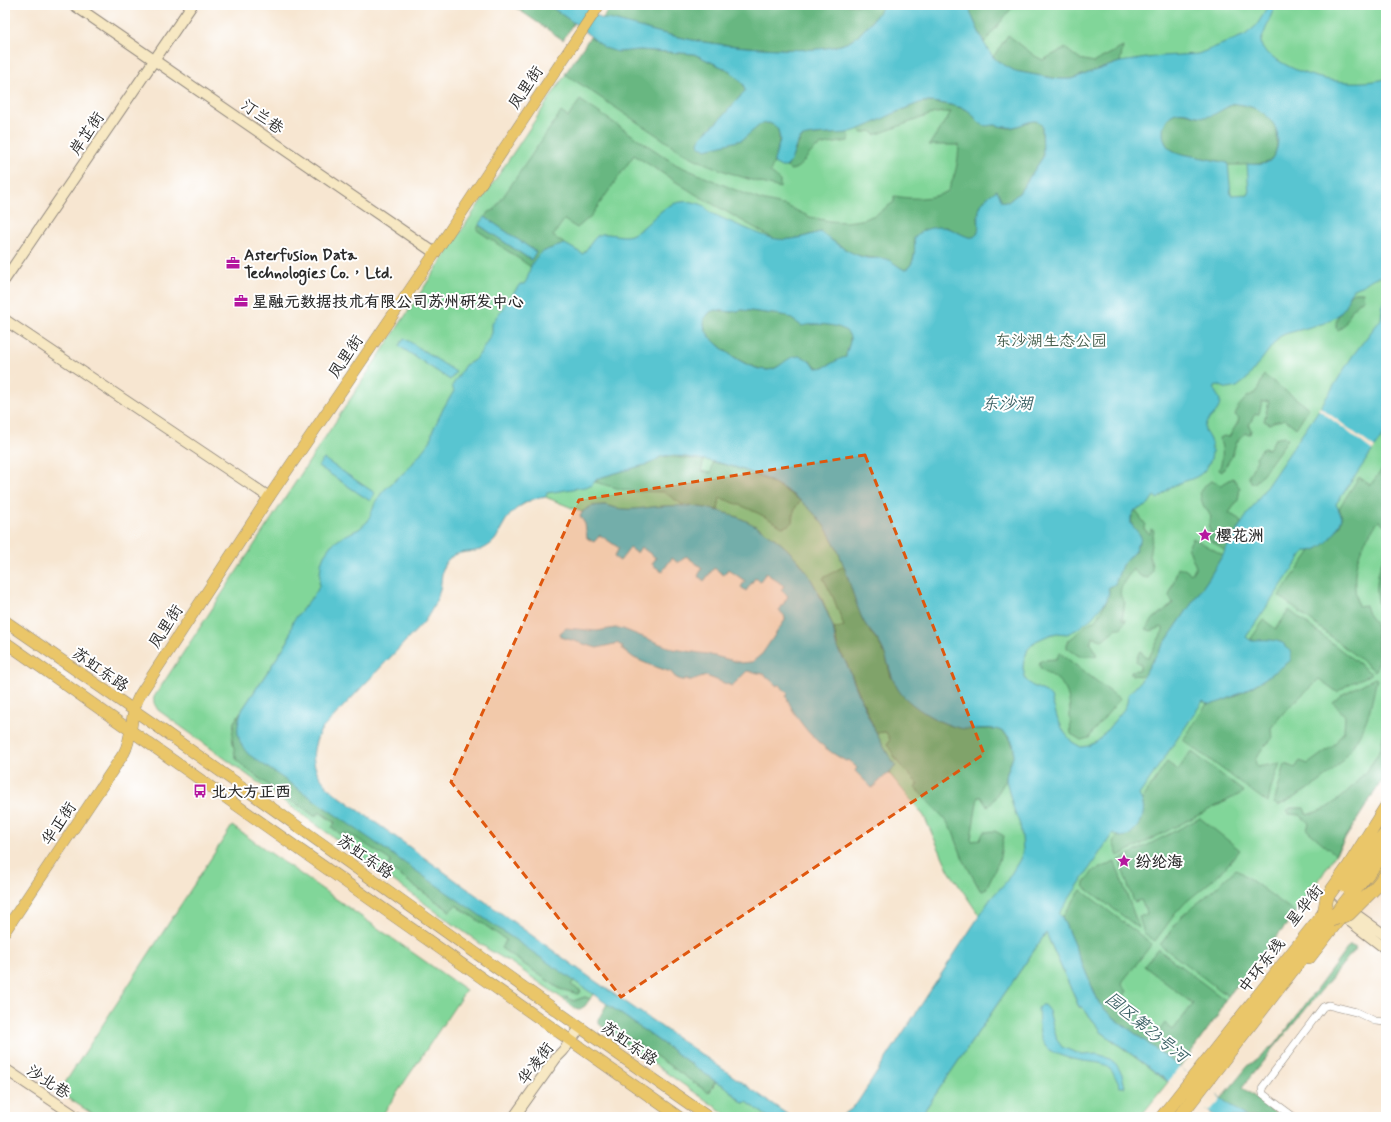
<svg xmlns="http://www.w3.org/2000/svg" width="1391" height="1122" font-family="Mynerve,'LXGW WenKai TC',sans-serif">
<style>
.green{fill:#81d699;stroke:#568062}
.forest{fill:#68b781;stroke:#4a7156}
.water{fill:#59c5d1;stroke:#42787e;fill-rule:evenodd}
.pier{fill:#f7e6d1}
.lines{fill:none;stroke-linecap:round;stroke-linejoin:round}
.street-casing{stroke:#91887e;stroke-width:8}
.secondary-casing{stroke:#91887e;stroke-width:12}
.primary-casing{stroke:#91887e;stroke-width:12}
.highway-casing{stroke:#91887e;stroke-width:14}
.street{stroke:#fff;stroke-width:7}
.secondary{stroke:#f7e8c3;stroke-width:10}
.primary{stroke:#eac669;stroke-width:11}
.highway{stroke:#eac669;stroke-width:13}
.highway-bridge-casing{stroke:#91887e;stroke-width:14;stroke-linecap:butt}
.highway-bridge{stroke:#eac669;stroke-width:13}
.marked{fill:#df570e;fill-opacity:0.2;stroke:#df570e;stroke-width:3;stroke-dasharray:8 5;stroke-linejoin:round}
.labels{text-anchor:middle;stroke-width:4;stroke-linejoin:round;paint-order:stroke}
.street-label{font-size:16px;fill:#2b2b2b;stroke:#fff}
.poi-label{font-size:16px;font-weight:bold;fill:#2b2b2b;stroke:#fff;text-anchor:start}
.park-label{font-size:16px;fill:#455e4c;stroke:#fff}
.water-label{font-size:17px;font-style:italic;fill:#3b6165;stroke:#fff}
</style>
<rect width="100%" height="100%" fill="#fff"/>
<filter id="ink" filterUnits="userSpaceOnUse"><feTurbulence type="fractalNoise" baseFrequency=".025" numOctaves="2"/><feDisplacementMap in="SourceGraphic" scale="8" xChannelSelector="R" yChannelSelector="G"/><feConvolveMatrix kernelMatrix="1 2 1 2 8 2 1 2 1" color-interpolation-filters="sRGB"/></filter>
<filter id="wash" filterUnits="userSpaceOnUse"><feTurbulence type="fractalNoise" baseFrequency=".012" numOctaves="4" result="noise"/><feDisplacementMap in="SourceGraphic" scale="16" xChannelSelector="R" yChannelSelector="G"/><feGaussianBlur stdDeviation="0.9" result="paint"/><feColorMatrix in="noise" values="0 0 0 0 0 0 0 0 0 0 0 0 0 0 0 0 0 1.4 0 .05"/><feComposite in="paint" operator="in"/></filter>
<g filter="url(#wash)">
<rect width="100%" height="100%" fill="#f7e6d1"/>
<path class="green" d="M612 5H1386V774L1316 885 1296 913 1225 1000 1218 1015 1180 1067 1059 914 979 915 949 871 924 816 889 773 896 766 885 751 876 733 822 599 808 574 799 561 773 537 738 517 664 506 631 510 618 509 605 505 592 506 582 512 543 496 534 498 288 641 234 722 235 755 238 761 244 767 287 799 302 807 313 815 319 812 335 823 332 828 353 835 392 861 388 867 450 911 456 905 507 940 501 948 560 989 579 994 581 991 570 985 574 980 593 994 590 999 585 997 573 1001 566 997 563 999 510 962 489 950 158 710C155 705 153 703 154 697L469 219Z
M232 826 466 990 381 1117H97L59 1092Z
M1046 933 1079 1007H1082L1100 1029V1031L1168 1082 1140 1117H920Z
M630 1038 709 1093 716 1081 725 1086 743 1103 747 1102 768 1117H730L625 1044Z"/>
<path class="forest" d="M512 5H548L574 23 563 40Z
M612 5H884C876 16 861 36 849 42 827 51 802 50 780 49 755 48 729 46 704 42 672 37 641 27 609 20L602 19Z
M969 5H1014L984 43 971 14Z
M1008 35 1035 56 1043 60 1065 48 1079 59 1094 62 1123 47 1120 62 1071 79H1058L1015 71 1006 67 993 57Z
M590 37 595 40 617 51 640 50 694 54 730 71 743 84 745 91 722 117 701 137 742 140C747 135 754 126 761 124 765 122 770 123 774 125 786 133 774 162 770 172L780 181V188C746 179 713 169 682 152L565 74Z
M580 100 677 165 733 189 761 200 787 206 810 217 829 221 846 222 861 220 875 215 894 202V196C911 199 932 200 948 191 956 174 958 163 959 145H929L951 112 935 113 875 135 871 131 861 133 859 128C875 122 891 114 907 108 912 106 917 103 922 102 930 101 963 106 969 111 975 116 977 123 985 125 988 126 991 125 994 125 999 125 1004 128 1009 128 1020 128 1035 113 1042 126L1043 157 1019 193 1008 202 987 198 980 206 978 217 979 231 976 236 972 238 967 237 946 227 924 230 920 232 914 238C915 249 916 264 905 270 896 266 888 261 879 259 872 257 865 258 857 255 844 250 832 240 820 232L795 239 776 240 695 194 634 155 591 216 577 228 564 220 553 236 565 244 542 252 531 267 477 230 479 225 531 260 536 252 485 217 488 212 494 210 561 112 568 117Z
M1235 104C1250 105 1271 112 1276 128 1278 133 1277 138 1277 143 1277 150 1274 158 1268 162 1263 165 1236 165 1228 165V163L1178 153C1174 151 1169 149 1166 144 1160 134 1163 117 1176 113 1186 111 1195 118 1204 116 1216 115 1224 107 1235 104Z
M847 132 850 137 848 141C839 143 828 143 820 146 808 150 803 169 791 170L786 167 788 166 801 138 805 136Z
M1354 292H1363L1364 299C1361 301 1356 303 1354 307 1348 315 1347 326 1338 330L1336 328C1335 313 1346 309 1349 295Z
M715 310 732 312 742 310 782 315 787 316 802 325C813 323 849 323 850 338 851 342 846 352 846 357 836 361 827 368 817 368L810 361C801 362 790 362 782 365 777 366 774 370 768 370 750 370 715 347 706 331 704 327 704 323 704 319L710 312Z
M1264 375 1309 408 1296 428 1285 419C1280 422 1275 420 1270 424L1264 421 1269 401 1262 402 1259 414H1255L1249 425 1251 430 1250 434 1245 433 1236 443 1232 456 1222 472 1219 470C1223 459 1224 449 1219 438L1224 436 1229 437 1238 422 1239 418 1235 415 1238 407 1247 397 1255 393 1258 389Z
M1283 436 1288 439 1265 471 1255 483H1252L1249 478V475L1257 460 1256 457 1263 448 1269 449 1275 439Z
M662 456 704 460 701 471 711 473 713 462C746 468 774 482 801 501 799 503 796 506 795 509 790 520 797 524 782 527 762 514 742 505 720 498L718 510 683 505 664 492 631 491 620 489 595 482 602 477 651 463Z
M1385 466 1386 467V526L1379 521C1357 547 1350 573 1358 606L1365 605 1368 614 1375 623 1377 636 1379 655 1377 669 1375 671 1279 596 1311 551 1319 548 1333 535 1340 525 1342 517 1339 508 1359 477 1370 485Z
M1233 478 1240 488 1238 500 1229 513 1239 519 1241 524 1225 551 1208 538 1210 530 1208 526 1211 517 1207 510 1204 508C1199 492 1197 489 1212 481L1221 485Z
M1135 510 1146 525 1144 529 1150 534 1151 529 1154 531C1153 537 1151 543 1150 550 1148 562 1157 566 1148 578 1140 577 1137 574 1133 569 1127 579 1113 592 1125 602L1122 620H1126L1121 628H1117L1102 640 1093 637 1090 643 1097 655 1093 656H1079L1067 648V645L1069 640 1073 637 1087 624 1096 620 1107 600 1109 592 1108 588 1115 584 1122 565 1135 551 1137 545 1140 542C1134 531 1127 521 1135 510Z
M1193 538 1223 555 1209 578 1151 663 1144 676 1131 675V671L1139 670 1141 665 1136 661 1139 652 1141 651 1144 656 1149 657 1163 631V628L1161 627 1151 631 1146 629 1154 618 1173 604 1169 596 1178 568H1183L1191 574 1196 567 1188 547Z
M1386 552V658C1385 649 1385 640 1383 631 1378 600 1371 582 1386 552Z
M844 566 862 618 867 627 879 643 886 656 891 677 928 715 939 721 952 726 977 729H995L1001 731 1010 739 1014 749V755L1006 774V780L991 804 989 806 986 805 981 797H978L971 839 972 841 979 840 984 832 995 831 1004 836 999 861 986 889 983 891 980 890 963 859 953 832 945 819 915 788 918 784 899 764 887 744 890 740 886 732 876 733 846 662 838 649 834 629 844 626 833 597 823 578Z
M1289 610 1372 674 1349 684 1337 692 1319 679 1284 712 1271 728 1272 739 1262 749 1255 760 1257 767 1280 763 1271 788 1268 803 1183 740 1207 704C1236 701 1262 680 1286 664L1289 649 1281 642 1250 640 1264 620 1276 629Z
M1060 653 1120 699 1095 729 1089 738 1081 740 1071 734C1068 701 1076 687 1041 669L1039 663 1042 660 1056 659Z
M1375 678 1377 679C1374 689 1373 699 1370 709 1362 737 1342 766 1318 783 1305 792 1291 799 1278 806L1274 803 1285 764 1295 768 1300 761 1308 764 1334 745 1344 731 1345 716 1333 702 1341 695Z
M242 710 238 722 574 980 571 985 580 990V993L578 994 560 989 501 948 506 940 456 905 450 911 388 867 391 861 353 836 345 833 342 835 332 828 335 822 320 812 317 815H313L302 807 287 799 244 767 238 761 235 755 232 737 234 722Z
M1386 723V774L1335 854 1307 830 1309 823 1300 815 1289 814 1286 811 1291 808H1304L1307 815C1311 813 1317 812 1322 810 1339 803 1370 770 1378 753 1382 743 1384 733 1386 723Z
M1191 751 1244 792 1118 856 1113 842 1117 836 1120 837 1141 822 1144 810 1142 800 1167 762 1178 770Z
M1200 818 1240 850 1220 874 1186 902 1175 914 1155 941 1144 933 1139 917 1147 914 1141 900 1134 902 1119 860Z
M1115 862 1139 928 1083 886 1093 871Z
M1236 869 1296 913 1228 996 1160 945 1182 916 1212 891Z
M1081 890 1152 944 1123 981 1122 985 1127 991 1124 996 1143 1011 1140 1016 1159 1031 1165 1023 1173 1030 1193 1004 1144 966 1158 949 1225 1000 1218 1015 1180 1067 1109 1014 1099 1003 1062 917Z
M1349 946H1352L1356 948 1242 1087 1281 1117H1246L1221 1099 1248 1066 1275 1045Z
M566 997 573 1001 585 997 590 999 585 1006 580 1009 574 1008 563 999Z
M607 1004 715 1081 709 1093 630 1038 625 1044 599 1024V1018Z"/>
<path class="water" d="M548 5H582L602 19H609C641 27 672 37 704 42 729 46 755 48 780 49 802 50 827 51 849 42 861 36 876 16 884 5H969L971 14 984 43 993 57 999 62 1015 71 1058 79H1071L1120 62 1161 56 1198 54 1245 35 1256 26 1269 6 1272 5 1274 8 1261 41C1261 51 1268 54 1276 59 1308 80 1349 87 1386 79V279C1377 273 1370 281 1362 286 1359 287 1356 288 1353 289L1349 295 1346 306 1337 316 1325 323 1285 334 1279 337 1246 380 1237 387 1228 389 1217 385 1215 386C1213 394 1221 396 1220 403 1219 413 1208 417 1205 426 1204 431 1207 434 1209 438 1215 449 1212 463 1203 472 1195 480 1185 480 1175 485 1168 488 1163 494 1158 499L1154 496 1147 506 1135 510 1131 517V524L1140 535 1141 538 1140 542 1137 545 1135 551 1122 565 1115 584 1108 588 1109 592 1107 600 1092 618 1076 630 1067 634 1057 633 1049 635 1036 641 1028 649 1024 660 1023 668 1026 680 1031 685 1046 692 1051 697 1057 717 1064 732 1072 742 1081 747 1088 746 1098 741 1124 709 1127 703 1128 695 1140 682 1151 663 1209 578 1241 524 1318 411 1353 355 1381 319 1383 303 1386 296V431L1336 504 1342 517C1338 532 1323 553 1305 551L1246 637 1250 640C1263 640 1281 637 1289 649 1291 653 1292 657 1290 661 1277 672 1224 706 1208 704 1207 704 1204 702 1203 701L1139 795C1149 811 1141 826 1128 836L1120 837 1113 833 1059 914 1062 917 1099 1003 1109 1014 1246 1117H1216L1100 1031V1029L1082 1007H1079L1046 933 920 1117H840L850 1110 857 1103 991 898 1006 882 1019 861 1023 852 1022 837 1020 825 1013 807 1006 780C1006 769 1015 759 1014 748 1014 744 1011 740 1009 737 998 724 982 730 966 729 962 729 956 727 952 726 934 720 916 709 903 696 889 680 890 661 880 644 874 634 865 627 861 616 850 589 844 558 828 532 801 488 747 466 698 459 687 457 675 455 664 456 659 456 656 461 651 463 647 465 641 466 637 467 625 470 614 474 602 477L597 479 591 486 547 493 546 496C527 499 511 509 502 527 498 535 496 541 488 546 474 556 458 547 446 562 441 569 442 580 440 589 437 601 431 612 424 622L321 730C308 755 312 772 332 791L595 981 727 1072 791 1117H768L747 1102 743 1103 725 1086 715 1081 593 994 248 754C235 738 236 728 242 710L288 641 293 621 317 591 319 586 321 563 324 555 331 545 344 536 359 529 368 521 376 501 383 491 409 468 431 440 432 432 444 407 454 391 452 386 465 365 473 361 479 355 492 333V323L520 284H524C529 278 528 273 531 266 538 250 550 249 565 244L583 254C587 249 591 242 596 237 603 229 620 239 631 235 645 229 654 215 667 207 676 201 690 200 700 204 705 205 707 210 711 213 730 222 749 230 768 237 787 243 802 237 820 232 834 242 849 254 867 258 873 259 880 257 886 259 893 261 898 267 905 270 916 264 915 249 914 238 919 229 938 225 947 228 954 229 967 239 973 237 983 234 976 215 980 207 983 199 991 194 997 190L1002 201 1008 202 1019 193 1043 157 1042 126C1035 113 1019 130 1007 127 1003 127 999 126 995 125 990 125 987 127 983 125 976 122 974 114 967 110 960 106 932 101 923 102 918 103 913 106 909 107 888 115 868 128 847 133 838 134 807 134 801 138 793 145 795 160 786 167H781L774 163V160L777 151 780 139 778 130 775 126 769 123 761 124 742 140 706 149 699 147 698 142 701 137 722 117 745 91 743 84 730 71 694 54 640 50 617 52 605 48 574 23ZM1235 104C1260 105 1285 123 1276 151 1274 156 1271 161 1266 163 1261 165 1253 164 1247 164L1249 194 1231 195 1228 163 1178 153C1174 151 1169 149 1166 144 1160 134 1163 117 1176 113 1188 110 1199 120 1210 116 1219 113 1226 106 1235 104ZM715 310 732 312 742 310 782 315 787 316 802 326C813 323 849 323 850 338 851 343 846 351 846 357 835 359 829 368 817 368 811 364 807 357 799 356 787 355 780 370 768 370 750 371 715 347 706 331 704 327 704 323 704 319L710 312Z
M485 217 536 252 531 260 479 225Z
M404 338 456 372 450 380 399 346Z
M324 459 375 493 370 501 318 466Z
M605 505C630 513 640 507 665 506 683 505 701 506 719 511 754 520 789 544 808 574 818 590 825 607 832 624 835 632 834 642 838 650 840 654 844 658 846 663 850 670 852 678 855 685 867 713 878 741 896 766L872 788 855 771 857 768 849 760 846 761C819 747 798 725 786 696L788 694 779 684 777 686 764 674 747 671 732 686 706 676 694 680H681L675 677 671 672 650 665 634 658 622 649 623 647 617 643 615 645 614 644 597 648 561 637 560 633 566 628 597 631 615 628 623 629 673 649 707 654 742 663 752 662 762 654 785 620C785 615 783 614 779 611L788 596 781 590 784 586 766 573 760 581 755 578 746 591 741 587 745 581 728 569 724 575 714 568 704 581 698 576 702 568 686 556 680 562 679 561 678 563 672 558 662 572 652 564 656 558 641 547 637 553 630 548 620 561 614 557 619 548 600 535 594 542 587 538 585 524 580 516C585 506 595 505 605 505Z
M1041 1005H1044L1049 1011 1057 1040 1062 1047 1082 1055 1098 1054 1110 1059 1116 1064 1122 1074 1125 1087H1120C1117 1080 1113 1071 1107 1066 1100 1062 1091 1062 1083 1061 1074 1060 1051 1054 1046 1047 1038 1038 1039 1020 1038 1008Z"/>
<path class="pier" d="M1320 407 1375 448 1373 451 1318 409Z
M1180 1067 1186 1072 1188 1070 1218 1094 1217 1095 1221 1099 1209 1112 1206 1110 1204 1111 1176 1091 1173 1089 1174 1087 1168 1082Z"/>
</g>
<g filter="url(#ink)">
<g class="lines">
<g class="street-casing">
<path id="street" d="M1294 1117 1263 1094 1262 1088 1323 1007 1328 1005 1356 1012 1375 1021 1386 1022"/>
</g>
<g class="secondary-casing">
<path id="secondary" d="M74 5 435 253
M5 279 192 5
M5 320 269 497
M1329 901 1343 916 1386 949
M1347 908 1386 936
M5 1069 77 1117
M514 1117 556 1058 563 1051 580 1028"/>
</g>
<g class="primary-casing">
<path id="primary" d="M5 621 158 727 602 1043 708 1117
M5 642 679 1117
M1373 840 1386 822
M1373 881 1386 865
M5 931 124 753C134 735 129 711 141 693L269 497 435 253 599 5
M1309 959 1344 914"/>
</g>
<g class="highway-casing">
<path id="highway" d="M1162 1117 1324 913
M1179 1117 1331 920"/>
</g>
<use href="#street" class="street"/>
<use href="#secondary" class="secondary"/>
<use href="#primary" class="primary"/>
<use href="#highway" class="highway"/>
<g class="highway-bridge-casing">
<path id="highway-bridge" d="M1345 886 1386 833
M1324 913 1327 897 1349 866 1386 807
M1331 920 1386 851
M1331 920 1349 914 1376 887 1386 875"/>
</g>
<use href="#highway-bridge" class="highway-bridge"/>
</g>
</g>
<path class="marked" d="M865 455 984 754 621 997 451 782 579 500Z"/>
<defs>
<g id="office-bare" transform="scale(1.08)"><path d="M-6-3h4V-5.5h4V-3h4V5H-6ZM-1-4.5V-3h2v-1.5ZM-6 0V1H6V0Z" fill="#b5179e" stroke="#fff" stroke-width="2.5" paint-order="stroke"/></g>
<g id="sight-bare" transform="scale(1.08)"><path d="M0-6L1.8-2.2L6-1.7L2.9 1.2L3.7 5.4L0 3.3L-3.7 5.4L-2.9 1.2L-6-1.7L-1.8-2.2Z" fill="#b5179e" stroke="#fff" stroke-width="2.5" paint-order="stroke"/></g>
<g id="bus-bare" transform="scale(1.08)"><path d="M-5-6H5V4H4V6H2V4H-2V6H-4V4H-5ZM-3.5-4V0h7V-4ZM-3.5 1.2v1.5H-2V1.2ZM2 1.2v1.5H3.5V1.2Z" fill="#b5179e" stroke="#fff" stroke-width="2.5" paint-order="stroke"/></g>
</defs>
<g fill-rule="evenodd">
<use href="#office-bare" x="233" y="263"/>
<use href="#office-bare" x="241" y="301"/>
<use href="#sight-bare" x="1205" y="535"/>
<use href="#bus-bare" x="200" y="791"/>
<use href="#sight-bare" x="1124" y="861"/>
</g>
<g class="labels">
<g class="street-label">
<text transform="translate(525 87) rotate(-56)" y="6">凤里街</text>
<text transform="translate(263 116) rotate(35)" y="6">汀兰巷</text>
<text transform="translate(86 133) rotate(-56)" y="6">岸芷街</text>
<text transform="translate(345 356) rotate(-56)" y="6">凤里街</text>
<text transform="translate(165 626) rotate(-57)" y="6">凤里街</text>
<text transform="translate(101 669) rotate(35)" y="6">苏虹东路</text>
<text transform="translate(58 823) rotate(-56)" y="6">华正街</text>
<text transform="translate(366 856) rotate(35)" y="6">苏虹东路</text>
<text transform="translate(1304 905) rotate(-51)" y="6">星华街</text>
<text transform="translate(1261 965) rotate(-52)" y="6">中环东线</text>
<text transform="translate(630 1043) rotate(35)" y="6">苏虹东路</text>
<text transform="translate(535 1063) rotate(-53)" y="6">华凌街</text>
<text transform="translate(49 1081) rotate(33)" y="6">沙北巷</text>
</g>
<g class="poi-label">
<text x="244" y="260">Asterfusion Data<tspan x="244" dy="18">Technologies Co.，Ltd.</tspan></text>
<text x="252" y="307">星融元数据技术有限公司苏州研发中心</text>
<text x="1216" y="541">樱花洲</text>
<text x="211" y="797">北大方正西</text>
<text x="1135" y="867">纷纶海</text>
</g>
<g class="park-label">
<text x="1051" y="346">东沙湖生态公园</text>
</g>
<g class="water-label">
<text x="1007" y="409">东沙湖</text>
<text transform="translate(1147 1027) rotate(39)" y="6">园区第23号河</text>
</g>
</g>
<rect width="1391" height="1122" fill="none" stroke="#fff" stroke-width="20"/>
</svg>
